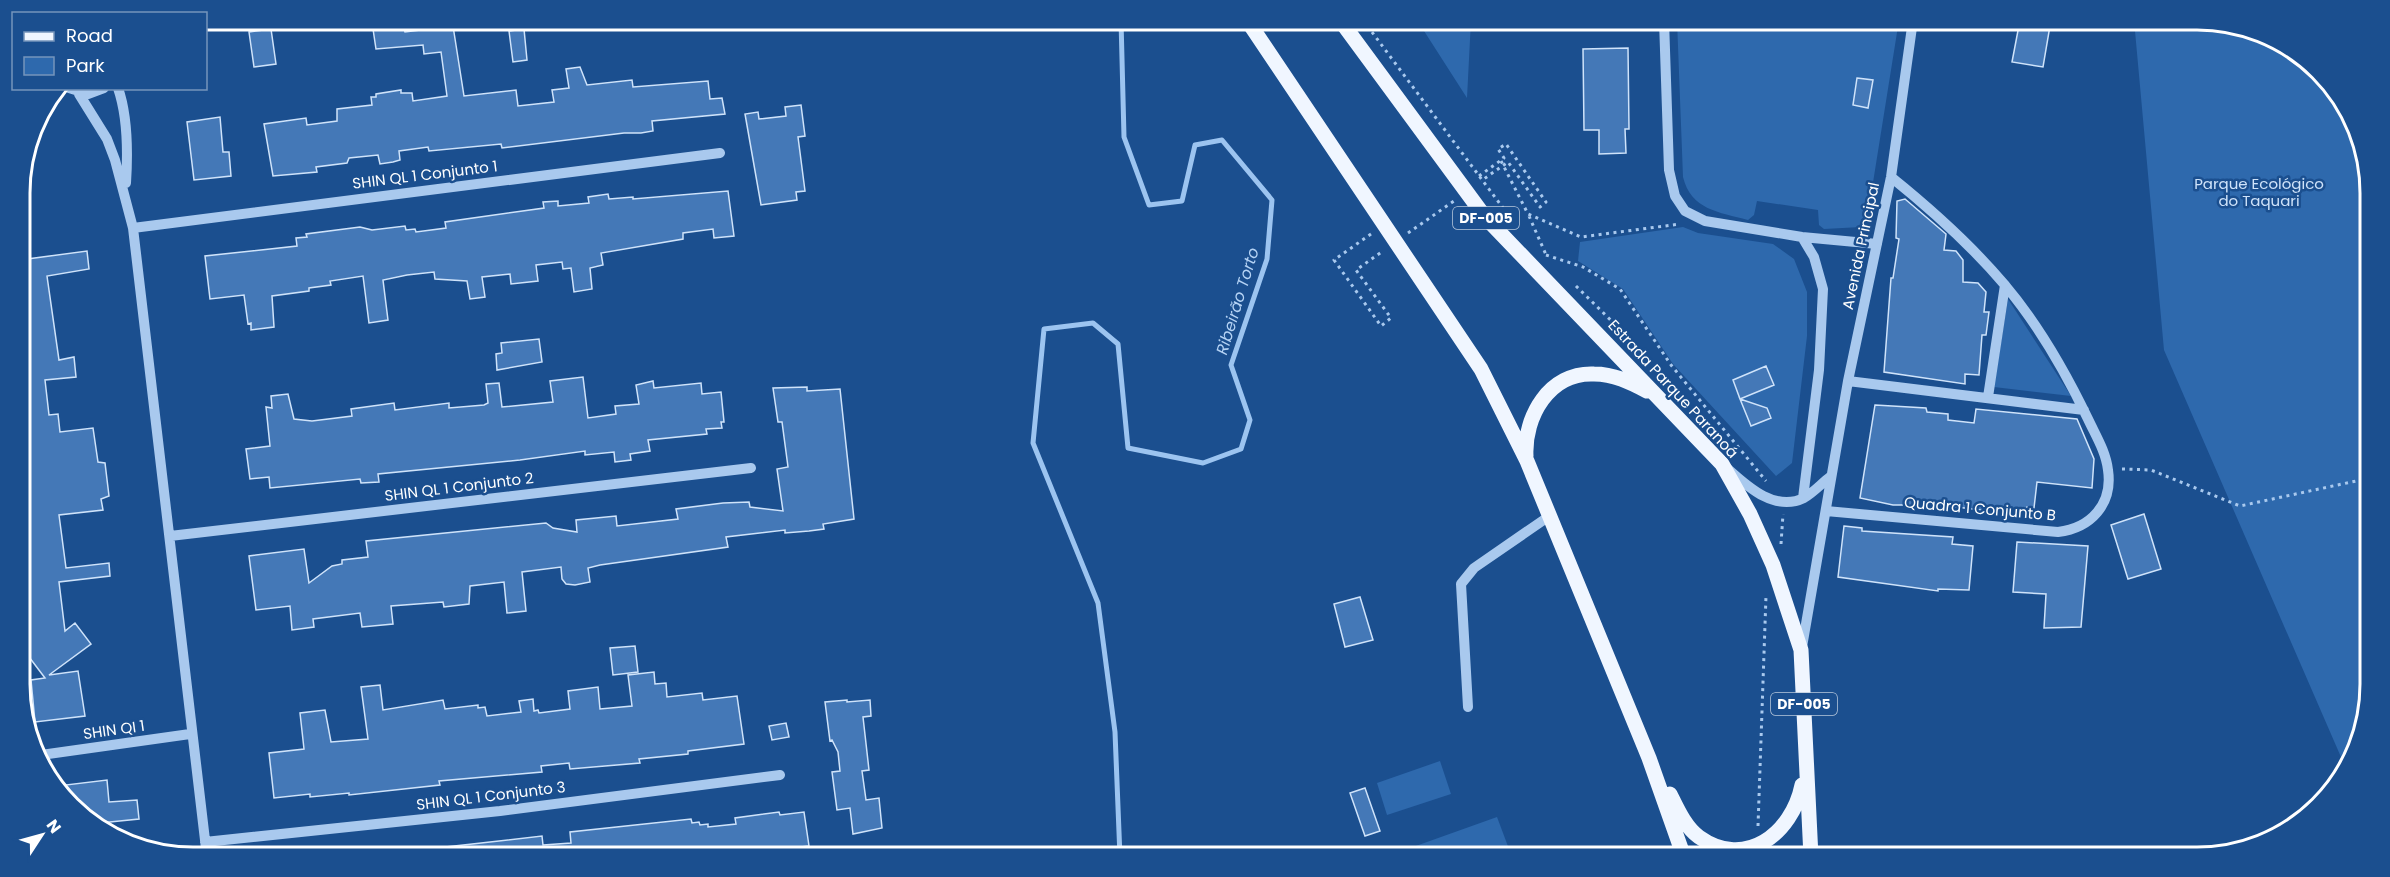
<svg xmlns="http://www.w3.org/2000/svg" width="2390" height="877" font-family="Poppins,sans-serif">
<style>
.green{fill:#2e69ad}
.lines{fill:none;stroke-linecap:round;stroke-linejoin:round}
.stream{stroke:#9cc4f0;stroke-width:5}
.building{fill:#4478b7;stroke:#cfe3fa;stroke-width:1.5}
.path{stroke:#a9c9ee;stroke-width:3;stroke-dasharray:3 4.5;stroke-linecap:butt}
.minor{stroke:#a9c9ee;stroke-width:10}
.major{stroke:#f0f6ff;stroke-width:15}
.labels{text-anchor:middle;stroke-width:5;stroke-linejoin:round;paint-order:stroke}
.shield{fill:#1b4f8f;stroke:#bbcadd;stroke-width:1.5}
.shield-label{font-size:14px;font-weight:bold;fill:#fff}
.street-label{font-size:15px;fill:#fff;stroke:#1b4f8f}
.park-label{font-size:15px;fill:#cfe3fa;stroke:#1b4f8f}
.water-label{font-size:16px;font-style:italic;fill:#b5d3f5;stroke:#1b4f8f}
.rim{fill:none;stroke:#fff;stroke-width:3}
</style>
<rect width="100%" height="100%" fill="#1b4f8f"/>
<path class="green" d="M1417 20H1471L1467 98Z
M1677 20H1899L1867 220 1861 227 1824 229 1819 225 1818 210 1757 201 1754 215 1748 220C1719 212 1691 210 1683 177Z
M2134 20H2197L2252 29 2328 79 2369 170 2370 684 2361 739 2344 764 2164 350Z
M1683 227 1698 233 1773 244 1794 259 1807 292V336L1792 463 1776 476 1673 364 1623 289 1578 261 1580 242Z
M2008 299 2071 396 1994 387Z
M1440 761 1451 794 1387 815 1377 783Z
M1497 817 1512 857H1385Z"/>
<g class="lines">
<path class="stream" d="M1120 857 1115 732 1098 603 1033 443 1044 329 1093 323 1118 344 1128 448 1203 463 1241 449 1250 420 1231 365 1267 259 1272 200 1222 140 1195 145 1182 201 1149 205 1124 137 1121 20"/>
</g>
<path class="building" d="M2020 20H2051L2043 67 2012 62Z
M403 25 405 32 453 26 464 96 516 90 518 106 554 102 552 90 569 88 566 69 580 67 587 85 632 80 633 87 708 81 710 99 722 98 725 114 652 121 653 131 641 133H624L502 148 501 144 429 151 428 147 399 151 400 160 393 162 380 164 378 155 349 158 347 163 316 167 317 172 273 176 264 124 306 118 307 125 337 121V109L372 105 371 97H376V94L401 90V93H412L413 101 447 96 441 52 424 54 423 45 376 49 373 29Z
M271 29 276 64 254 67 249 32Z
M524 29 527 60 513 62 509 31Z
M1628 48 1629 129H1625L1626 153 1599 154V130H1584L1583 49Z
M1857 78 1873 80 1868 108 1853 105Z
M801 105 805 136 798 137 805 191 796 192 797 200 761 205 745 114 758 112 759 119 786 116 785 107Z
M220 117 223 152H229L231 176 194 180 187 122Z
M728 191 734 236 714 238 713 229 683 233V239L601 253 603 265 590 268 592 289 574 292 571 268 563 269 562 262 536 265 538 281 511 284 510 274 482 277 485 297 470 299 467 281 435 279 434 272 407 275 383 280 388 320 369 323 363 276 330 281 331 285 309 288V291L272 296 274 327 251 330V323L248 324 244 295 210 299 205 256 297 246 296 238 307 237 306 234 360 227 372 230 405 226 406 230 415 229 416 232 446 228 445 222 544 208 543 202 558 201V206L589 203 588 197 608 194 609 199 633 197V199Z
M1905 199 1946 234 1944 250 1956 251 1963 260V282L1978 283 1986 292 1984 312H1989L1986 335H1982L1979 375 1965 374V384L1884 372 1891 278H1893L1899 239 1896 238 1897 201Z
M87 251 89 269 47 276 59 360 74 357 76 377 45 380 49 415 58 414 60 432 93 428 98 462 105 463 109 496 101 499 103 510 59 515 66 568 109 563 110 576 59 582 65 631 75 623 91 644 49 675 78 671 85 716 35 722 31 680 45 678 23 649 20 260Z
M539 339 542 362 497 370 496 354 502 353 501 343Z
M1766 366 1774 385 1740 399 1733 380Z
M583 377 588 418 616 414 615 406 639 404 636 385 653 381 654 388 701 383 702 394 721 392 724 422H721L722 428 706 429 707 434 648 440 650 451 630 454 631 460 615 462 614 452 585 455V451L520 460 378 474 379 482 361 483 360 479 270 488 269 477 250 479 246 449 270 446 266 407 272 408 271 396 288 394 294 419 312 421 352 416 351 409 394 403 395 410 449 403V408L484 405 488 403 486 384 499 383 502 407 553 402 550 381Z
M807 387V391L840 389 854 519 823 524 824 529 809 531 785 533V530L726 537 728 547 600 565 588 568 590 582 575 585 566 584 562 579 561 567 522 572 526 611 507 613 504 582 470 586 469 604 444 607 443 602 391 606 393 624 362 627 360 613 313 619 314 627 292 630 290 606 256 610 249 556 304 549 309 583 332 566 342 564V560L368 557 366 541 546 523 553 528 577 532 576 520 616 516 617 526 678 519 676 509 723 503 749 502 750 507 783 511 777 469 788 467 782 422H778L773 388Z
M1740 399 1767 408 1771 418 1751 426Z
M1875 405 1926 408 1927 412 1948 414V420L1974 423 1976 409 2077 419 2094 459 2092 488 2037 482 2034 508 2027 507V512L1988 508V511L1917 502V505H1893L1860 498Z
M2144 514 2161 569 2128 579 2111 525Z
M1844 526 1862 528V531L1953 537 1952 544 1973 546 1969 590 1938 589V591L1838 577Z
M2017 542 2088 546 2081 627 2044 628 2046 594 2013 592Z
M1360 597 1373 640 1345 647 1334 604Z
M635 646 638 672 613 675 610 648Z
M654 672 655 684 666 683 667 697 702 693 703 700 737 696 744 744 688 751V754L639 759 640 763 570 769 569 763 541 766 542 772 439 781 440 785 349 795V793L310 797V794L274 798 269 753 304 749 300 713 325 710 331 742 368 739 361 687 380 685 383 710 443 700 445 709 478 705V708L485 707 487 716 521 712 519 701 533 699 534 711 538 710 539 713 570 709 568 691 598 687 600 709 632 706 628 675Z
M847 700V702L870 700 871 716 863 717 869 770 862 771 866 800 879 798 882 828 853 834 850 808 837 810 832 772 840 771 838 752 832 740 830 741 825 702Z
M786 723 789 737 772 740 769 726Z
M107 780 109 802 137 800 139 819 100 823 63 799 57 786Z
M1365 788 1380 831 1365 836 1350 793Z
M779 812 780 815 804 812 809 846 750 853V857H437V848L542 836 543 845 571 843 570 832 691 819 692 823 699 822 700 825 708 824V827L736 824 735 818Z"/>
<g class="lines">
<path class="path" d="M1363 20 1512 220
M1501 161 1528 214 1581 237 1680 224
M1479 176 1504 158 1498 149 1506 144 1546 202 1540 207 1508 162 1481 181
M1529 216 1547 257
M1408 233 1454 201
M1371 234 1334 260 1381 326 1391 318 1356 270 1383 251
M1546 255 1583 267 1620 289 1671 365 1766 481
M1576 286 1637 346
M2122 469 2151 470 2240 506 2370 478
M1781 544 1783 514
M1758 826 1766 596"/>
<path class="minor" d="M1664 20 1669 170 1675 196 1685 211 1705 221 1802 237 1877 244
M69 88 88 94 104 88
M118 88C128 117 128 152 126 183
M79 94 107 139 115 160 133 228 207 857
M133 228 720 153
M1802 237 1814 257 1823 289 1819 370 1803 498
M1848 381 2084 410
M1988 397 2005 285
M1728 469C1748 487 1775 512 1804 498 1813 493 1822 483 1830 477
M1826 511 2058 532C2091 528 2113 504 2108 470 2106 452 2096 436 2088 419 2065 371 2038 324 2004 284 1970 244 1932 210 1891 177
M170 536 751 468
M1802 647 1848 381 1891 177 1913 20
M1468 707 1461 584 1474 568 1548 517
M41 755 190 734
M205 842 500 811 780 775"/>
<path class="major" d="M1247 20 1481 369 1527 461 1649 758 1684 857
M1340 20 1485 217 1722 464 1750 514 1773 565 1801 650 1811 857
M1526 456C1524 417 1549 372 1594 374 1614 374 1630 382 1647 391
M1670 794C1677 808 1685 827 1699 837 1745 870 1792 834 1802 785"/>
</g>
<g class="labels">
<g class="shield">
<rect x="1453" y="207" width="66" height="22" rx="4.5"/>
<rect x="1771" y="693" width="66" height="22" rx="4.5"/>
</g>
<g class="shield-label">
<text x="1486" y="223">DF-005</text>
<text x="1804" y="709">DF-005</text>
</g>
<g class="street-label">
<text transform="translate(425 175) rotate(-7)" y="5">SHIN QL 1 Conjunto 1</text>
<text transform="translate(1861 246) rotate(-78)" y="5">Avenida Principal</text>
<text transform="translate(1673 389) rotate(47)" y="5">Estrada Parque Paranoá</text>
<text transform="translate(459 487) rotate(-7)" y="5">SHIN QL 1 Conjunto 2</text>
<text transform="translate(1980 509) rotate(5)" y="5">Quadra 1 Conjunto B</text>
<text transform="translate(114 730) rotate(-8)" y="5">SHIN QI 1</text>
<text transform="translate(491 796) rotate(-7)" y="5">SHIN QL 1 Conjunto 3</text>
</g>
<g class="park-label">
<text x="2259" y="189">Parque Ecológico<tspan x="2259" dy="17">do Taquari</tspan></text>
</g>
<g class="water-label">
<text transform="translate(1237 301) rotate(-73)" y="6">Ribeirão Torto</text>
</g>
</g>
<path d="M0 0H2390V877H0ZM193 30H2197A163 163 0 0 1 2360 193V684A163 163 0 0 1 2197 847H193A163 163 0 0 1 30 684V193A163 163 0 0 1 193 30Z" fill="#1b4f8f" fill-rule="evenodd"/>
<path class="rim" d="M193 30H2197A163 163 0 0 1 2360 193V684A163 163 0 0 1 2197 847H193A163 163 0 0 1 30 684V193A163 163 0 0 1 193 30Z"/>
<rect x="12" y="12" width="195" height="78" fill="#1b4f8f" stroke="#7695bc" stroke-width="1.5"/>
<rect x="24" y="32" width="30" height="9" fill="#f0f6ff" stroke="#7695bc" stroke-width="1.5"/>
<text x="66" y="42" font-size="18" fill="#ffffff">Road</text>
<rect x="24" y="57" width="30" height="18" fill="#2e69ad" stroke="#7695bc" stroke-width="1.5"/>
<text x="66" y="72" font-size="18" fill="#ffffff">Park</text>
<g transform="translate(42 835) rotate(54)" stroke="#1b4f8f" stroke-width="4.5" paint-order="stroke">
<path d="M0-4.5L10 22L0 15L-10 22Z" fill="#ffffff"/>
<text y="-9" font-size="16" font-weight="bold" text-anchor="middle" fill="#ffffff">N</text>
</g>
</svg>
